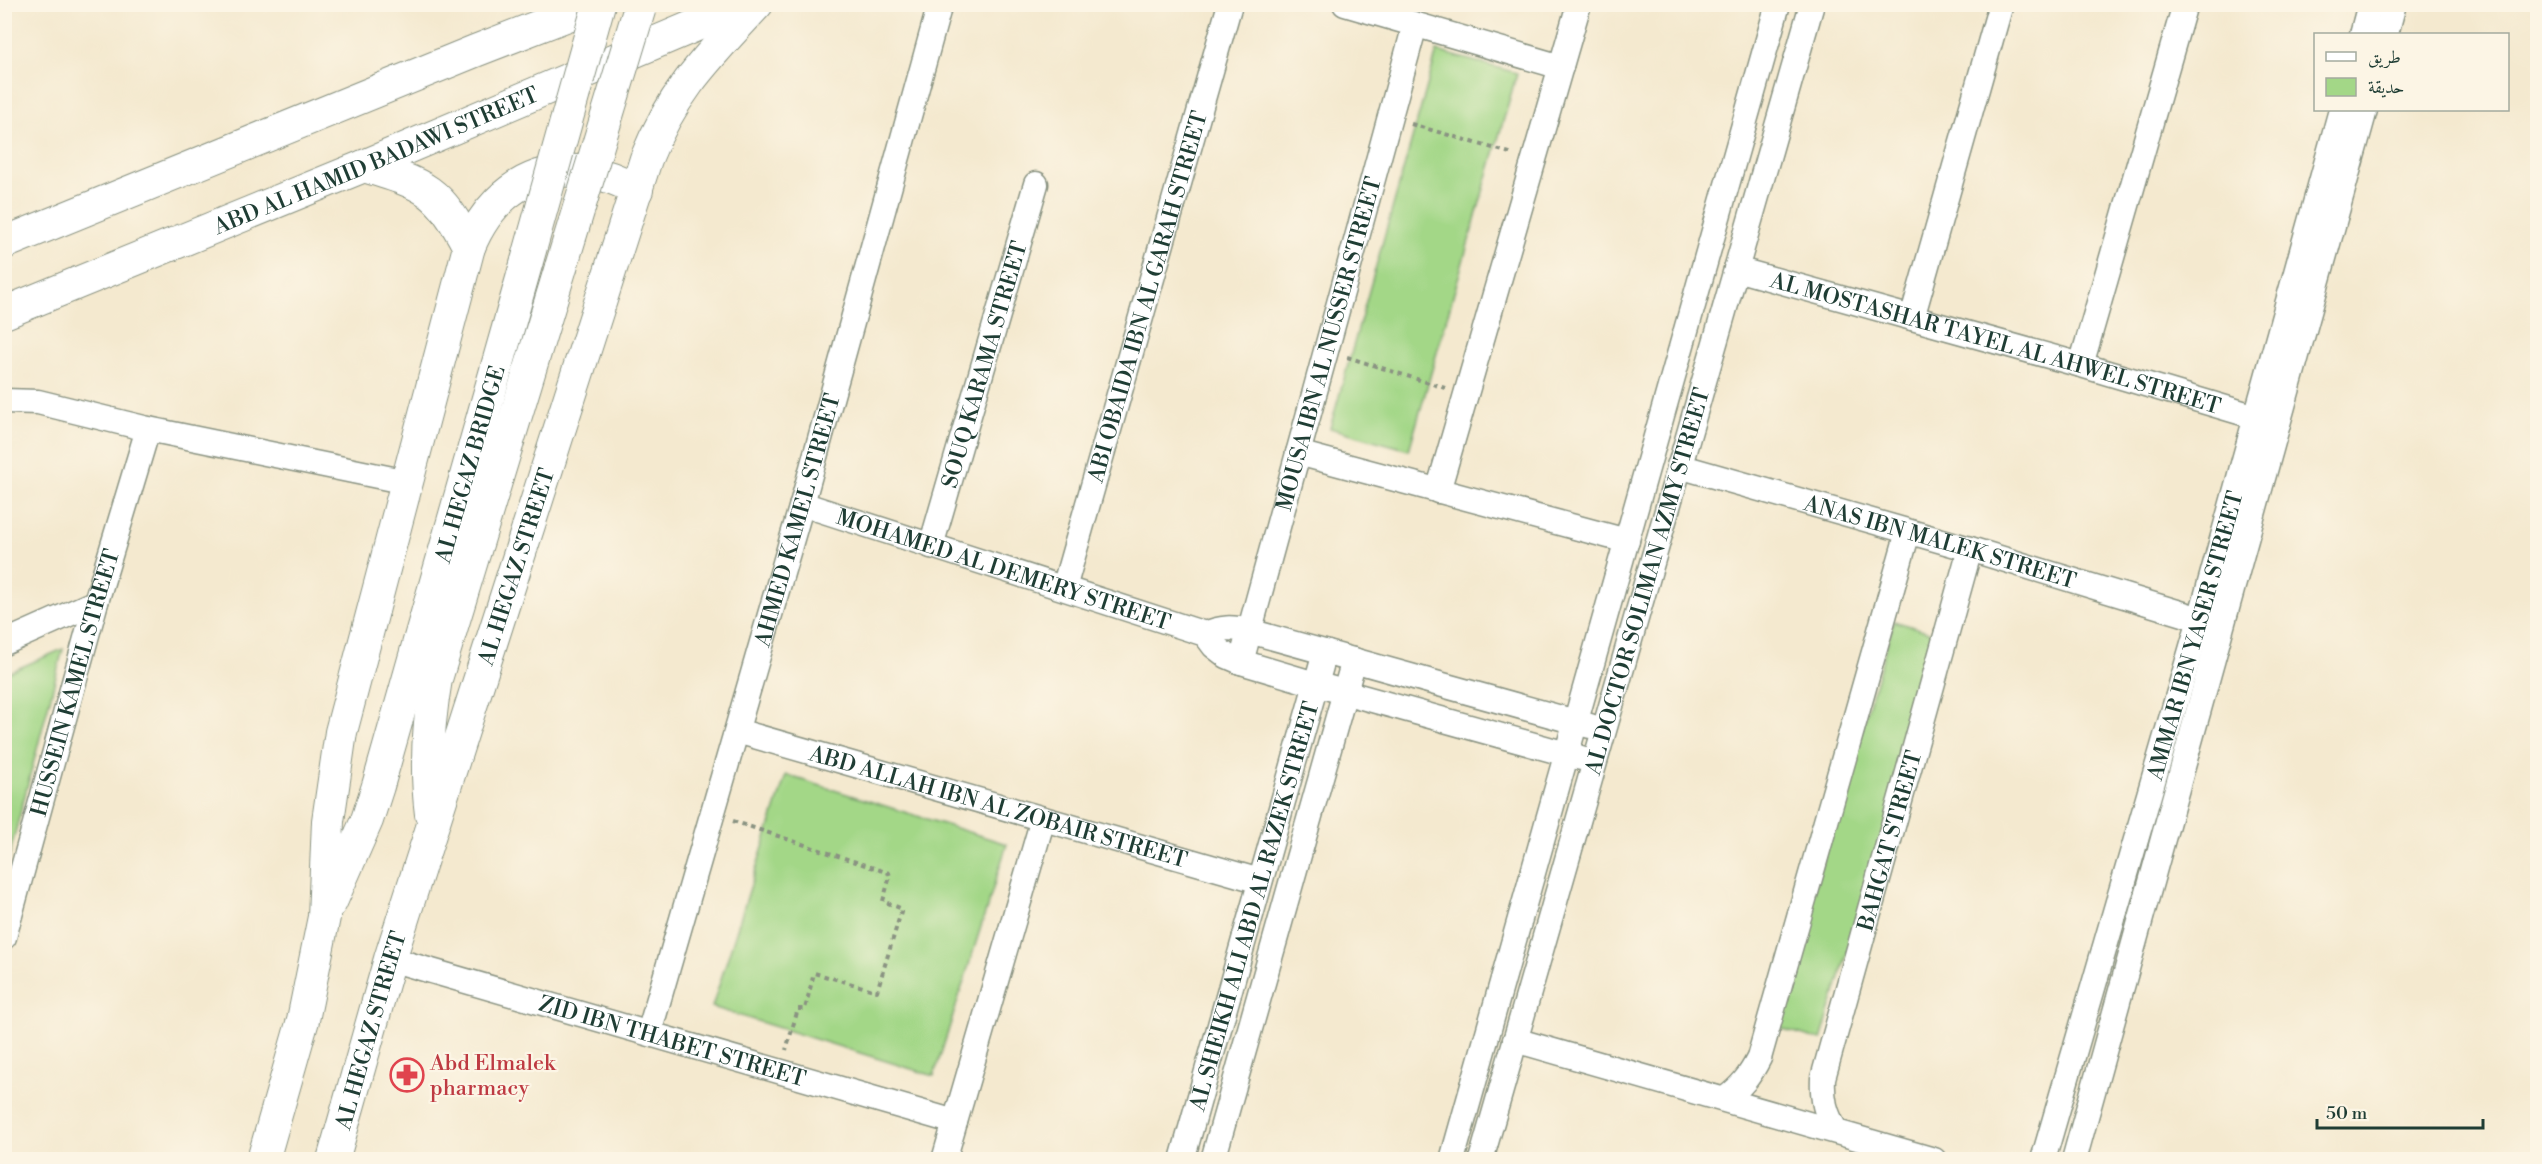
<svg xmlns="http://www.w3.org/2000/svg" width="2542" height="1164" font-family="'Libre Bodoni',Amiri,serif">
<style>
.green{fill:#a3d787;stroke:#618a5e;stroke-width:1.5}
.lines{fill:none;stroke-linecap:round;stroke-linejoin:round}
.minor-casing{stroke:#8a9382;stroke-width:27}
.major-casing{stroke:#8a9382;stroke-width:34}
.path{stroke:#8a9382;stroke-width:4;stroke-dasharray:4.5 4.5;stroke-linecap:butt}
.minor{stroke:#fff;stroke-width:24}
.major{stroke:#fff;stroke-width:32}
.major-bridge-casing{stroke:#8a9382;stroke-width:34;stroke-linecap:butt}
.major-bridge{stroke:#fff;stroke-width:32}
.labels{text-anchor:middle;stroke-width:4.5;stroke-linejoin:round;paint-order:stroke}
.street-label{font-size:22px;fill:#1f3d34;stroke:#fcf5e5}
.health-label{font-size:22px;fill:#be3a42;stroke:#fcf5e5;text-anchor:start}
</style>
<rect width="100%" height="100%" fill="#fcf5e5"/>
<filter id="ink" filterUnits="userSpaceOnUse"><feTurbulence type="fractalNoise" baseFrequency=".0167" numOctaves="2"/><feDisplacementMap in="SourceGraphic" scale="12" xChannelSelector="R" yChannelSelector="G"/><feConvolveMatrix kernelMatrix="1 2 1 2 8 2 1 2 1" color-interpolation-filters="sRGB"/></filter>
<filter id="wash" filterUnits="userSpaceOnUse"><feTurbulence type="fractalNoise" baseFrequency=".008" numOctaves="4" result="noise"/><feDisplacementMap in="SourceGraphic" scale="24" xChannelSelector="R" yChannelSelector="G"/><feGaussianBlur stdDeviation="1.35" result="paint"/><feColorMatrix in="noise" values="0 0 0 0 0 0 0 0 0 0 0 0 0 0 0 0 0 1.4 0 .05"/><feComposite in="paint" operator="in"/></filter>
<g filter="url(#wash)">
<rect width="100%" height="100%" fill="#f4e9cf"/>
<path class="green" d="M1437 51 1517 73 1409 450 1330 428Z
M1894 621 1943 636 1821 1040 1773 1026Z
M63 649 5 872V674Z
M786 775 1007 844 934 1076 712 1007Z"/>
</g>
<g filter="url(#ink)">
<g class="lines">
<g class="minor-casing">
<g id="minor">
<path d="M1345 4 1561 67"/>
<path d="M2362 34 2370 4"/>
<path d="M2386 34 2394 4"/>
<path id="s1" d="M1736 269 2081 365 2256 417"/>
<path d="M1912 318 2001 4"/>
<path d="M2081 365 2185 4"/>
<path d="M4 401 38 402 148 429 407 482"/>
<path d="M1298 453 1627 541"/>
<path id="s2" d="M1679 466 1970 549 2200 619"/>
<path d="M1438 491 1579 4"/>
<path id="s3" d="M802 504 1205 634 1214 646 1227 656 1241 662 1315 684 1581 758"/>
<path id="s4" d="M931 546 1036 184"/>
<path id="s5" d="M1064 588 1230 4"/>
<path d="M1205 634C1221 627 1232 627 1249 631L1590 726"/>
<path d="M4 643 96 602"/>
<path id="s6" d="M1241 662 1415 25"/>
<path id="s7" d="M737 731 1260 881"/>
<path id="s8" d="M4 937 96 602 148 429"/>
<path id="s9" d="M390 959 955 1122"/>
<path id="s10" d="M649 1033 802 504 940 4"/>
<path d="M1515 1040 1934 1160"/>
<path d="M1725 1099C1741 1087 1750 1076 1759 1058L1908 532"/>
<path id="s11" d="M1836 1131C1825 1113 1822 1099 1823 1078L1970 549"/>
<path d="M944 1160 1043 819"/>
<path id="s12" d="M1182 1160 1325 652"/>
<path d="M1213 1160 1354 660"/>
<path d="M1452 1160 1778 4"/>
<path id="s13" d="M1481 1160 1812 4"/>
<path id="s14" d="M2043 1160 2200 619 2341 110"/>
<path d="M2074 1160 2365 110"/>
</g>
</g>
<g class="major-casing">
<g id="major">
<path d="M4 243 475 51 596 4"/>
<path d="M469 247C499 174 568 150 637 190"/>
<path id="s15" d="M4 313 364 166 746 4"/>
<path d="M431 814C425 768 428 724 436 679L561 267"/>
<path id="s16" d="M331 902 367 820 378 786 527 261"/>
<path d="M263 1160 303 1020 324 917 328 821 341 732 469 247C438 188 426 185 364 166"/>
<path id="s17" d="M333 1160 390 959 646 159C673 91 708 57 757 4"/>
</g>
</g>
<path class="path" d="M1411 124 1513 154
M1347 357 1445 388
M733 821 889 873 890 876 883 901 902 909 877 991 814 973 805 1009H798L786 1050"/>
<use href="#minor" class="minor"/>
<use href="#major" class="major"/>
<g class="major-bridge-casing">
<path id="major-bridge" d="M527 261 599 4
M561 267 641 4"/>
</g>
<use href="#major-bridge" class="major-bridge"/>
</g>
</g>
<defs>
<g id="pharmacy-ring" transform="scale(1.725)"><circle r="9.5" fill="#fcf5e5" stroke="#e0444e" stroke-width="1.5"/><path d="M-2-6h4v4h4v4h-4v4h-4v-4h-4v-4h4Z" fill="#e0444e"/></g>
</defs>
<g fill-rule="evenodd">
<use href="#pharmacy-ring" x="407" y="1075"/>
</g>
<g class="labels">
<g class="street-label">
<text dy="8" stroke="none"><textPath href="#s15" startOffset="402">ABD AL HAMID BADAWI STREET</textPath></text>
<text dy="8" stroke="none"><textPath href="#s5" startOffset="303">ABI OBAIDA IBN AL GARAH STREET</textPath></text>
<text dy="8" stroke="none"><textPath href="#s6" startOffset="330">MOUSA IBN AL NUSSER STREET</textPath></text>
<text dy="8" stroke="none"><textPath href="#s1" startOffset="270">AL MOSTASHAR TAYEL AL AHWEL STREET</textPath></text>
<text dy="8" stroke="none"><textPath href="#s4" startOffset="189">SOUQ KARAMA STREET</textPath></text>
<text dy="8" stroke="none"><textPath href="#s16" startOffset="460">AL HEGAZ BRIDGE</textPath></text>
<text dy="8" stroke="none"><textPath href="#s10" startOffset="534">AHMED KAMEL STREET</textPath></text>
<text dy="8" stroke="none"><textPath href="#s2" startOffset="272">ANAS IBN MALEK STREET</textPath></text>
<text dy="8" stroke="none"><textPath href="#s17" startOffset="621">AL HEGAZ STREET</textPath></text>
<text dy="8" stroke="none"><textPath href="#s3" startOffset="212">MOHAMED AL DEMERY STREET</textPath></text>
<text dy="8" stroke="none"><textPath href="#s13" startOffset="602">AL DOCTOR SOLIMAN AZMY STREET</textPath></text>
<text dy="8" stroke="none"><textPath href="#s14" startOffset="546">AMMAR IBN YASER STREET</textPath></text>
<text dy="8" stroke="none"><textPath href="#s8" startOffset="264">HUSSEIN KAMEL STREET</textPath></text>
<text dy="8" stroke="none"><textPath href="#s7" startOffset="272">ABD ALLAH IBN AL ZOBAIR STREET</textPath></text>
<text dy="8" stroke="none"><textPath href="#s11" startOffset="302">BAHGAT STREET</textPath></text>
<text dy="8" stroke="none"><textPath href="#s12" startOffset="264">AL SHEIKH ALI ABD AL RAZEK STREET</textPath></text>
<text dy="8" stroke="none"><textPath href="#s17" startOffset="135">AL HEGAZ STREET</textPath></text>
<text dy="8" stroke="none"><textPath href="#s9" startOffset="294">ZID IBN THABET STREET</textPath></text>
</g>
<g class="health-label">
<text x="430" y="1070">Abd Elmalek<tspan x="430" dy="25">pharmacy</tspan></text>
</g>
</g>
<rect width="2542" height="1164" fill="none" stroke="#fcf5e5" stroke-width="24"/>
<rect x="2314" y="33" width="195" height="78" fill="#fcf5e5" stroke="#a4ab9e" stroke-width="1.5"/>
<rect x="2326" y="52" width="30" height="9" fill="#ffffff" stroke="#a4ab9e" stroke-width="1.5"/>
<text x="2368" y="63" font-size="18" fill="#1f3d34">طريق</text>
<rect x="2326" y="78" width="30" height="18" fill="#a3d787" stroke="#a4ab9e" stroke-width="1.5"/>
<text x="2368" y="93" font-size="18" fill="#1f3d34">حديقة</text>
<path d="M2317 1119v9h166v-9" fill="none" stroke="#1f3d34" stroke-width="3"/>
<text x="2326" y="1119" font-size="18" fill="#1f3d34" stroke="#fcf5e5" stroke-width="4.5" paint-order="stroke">50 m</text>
</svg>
